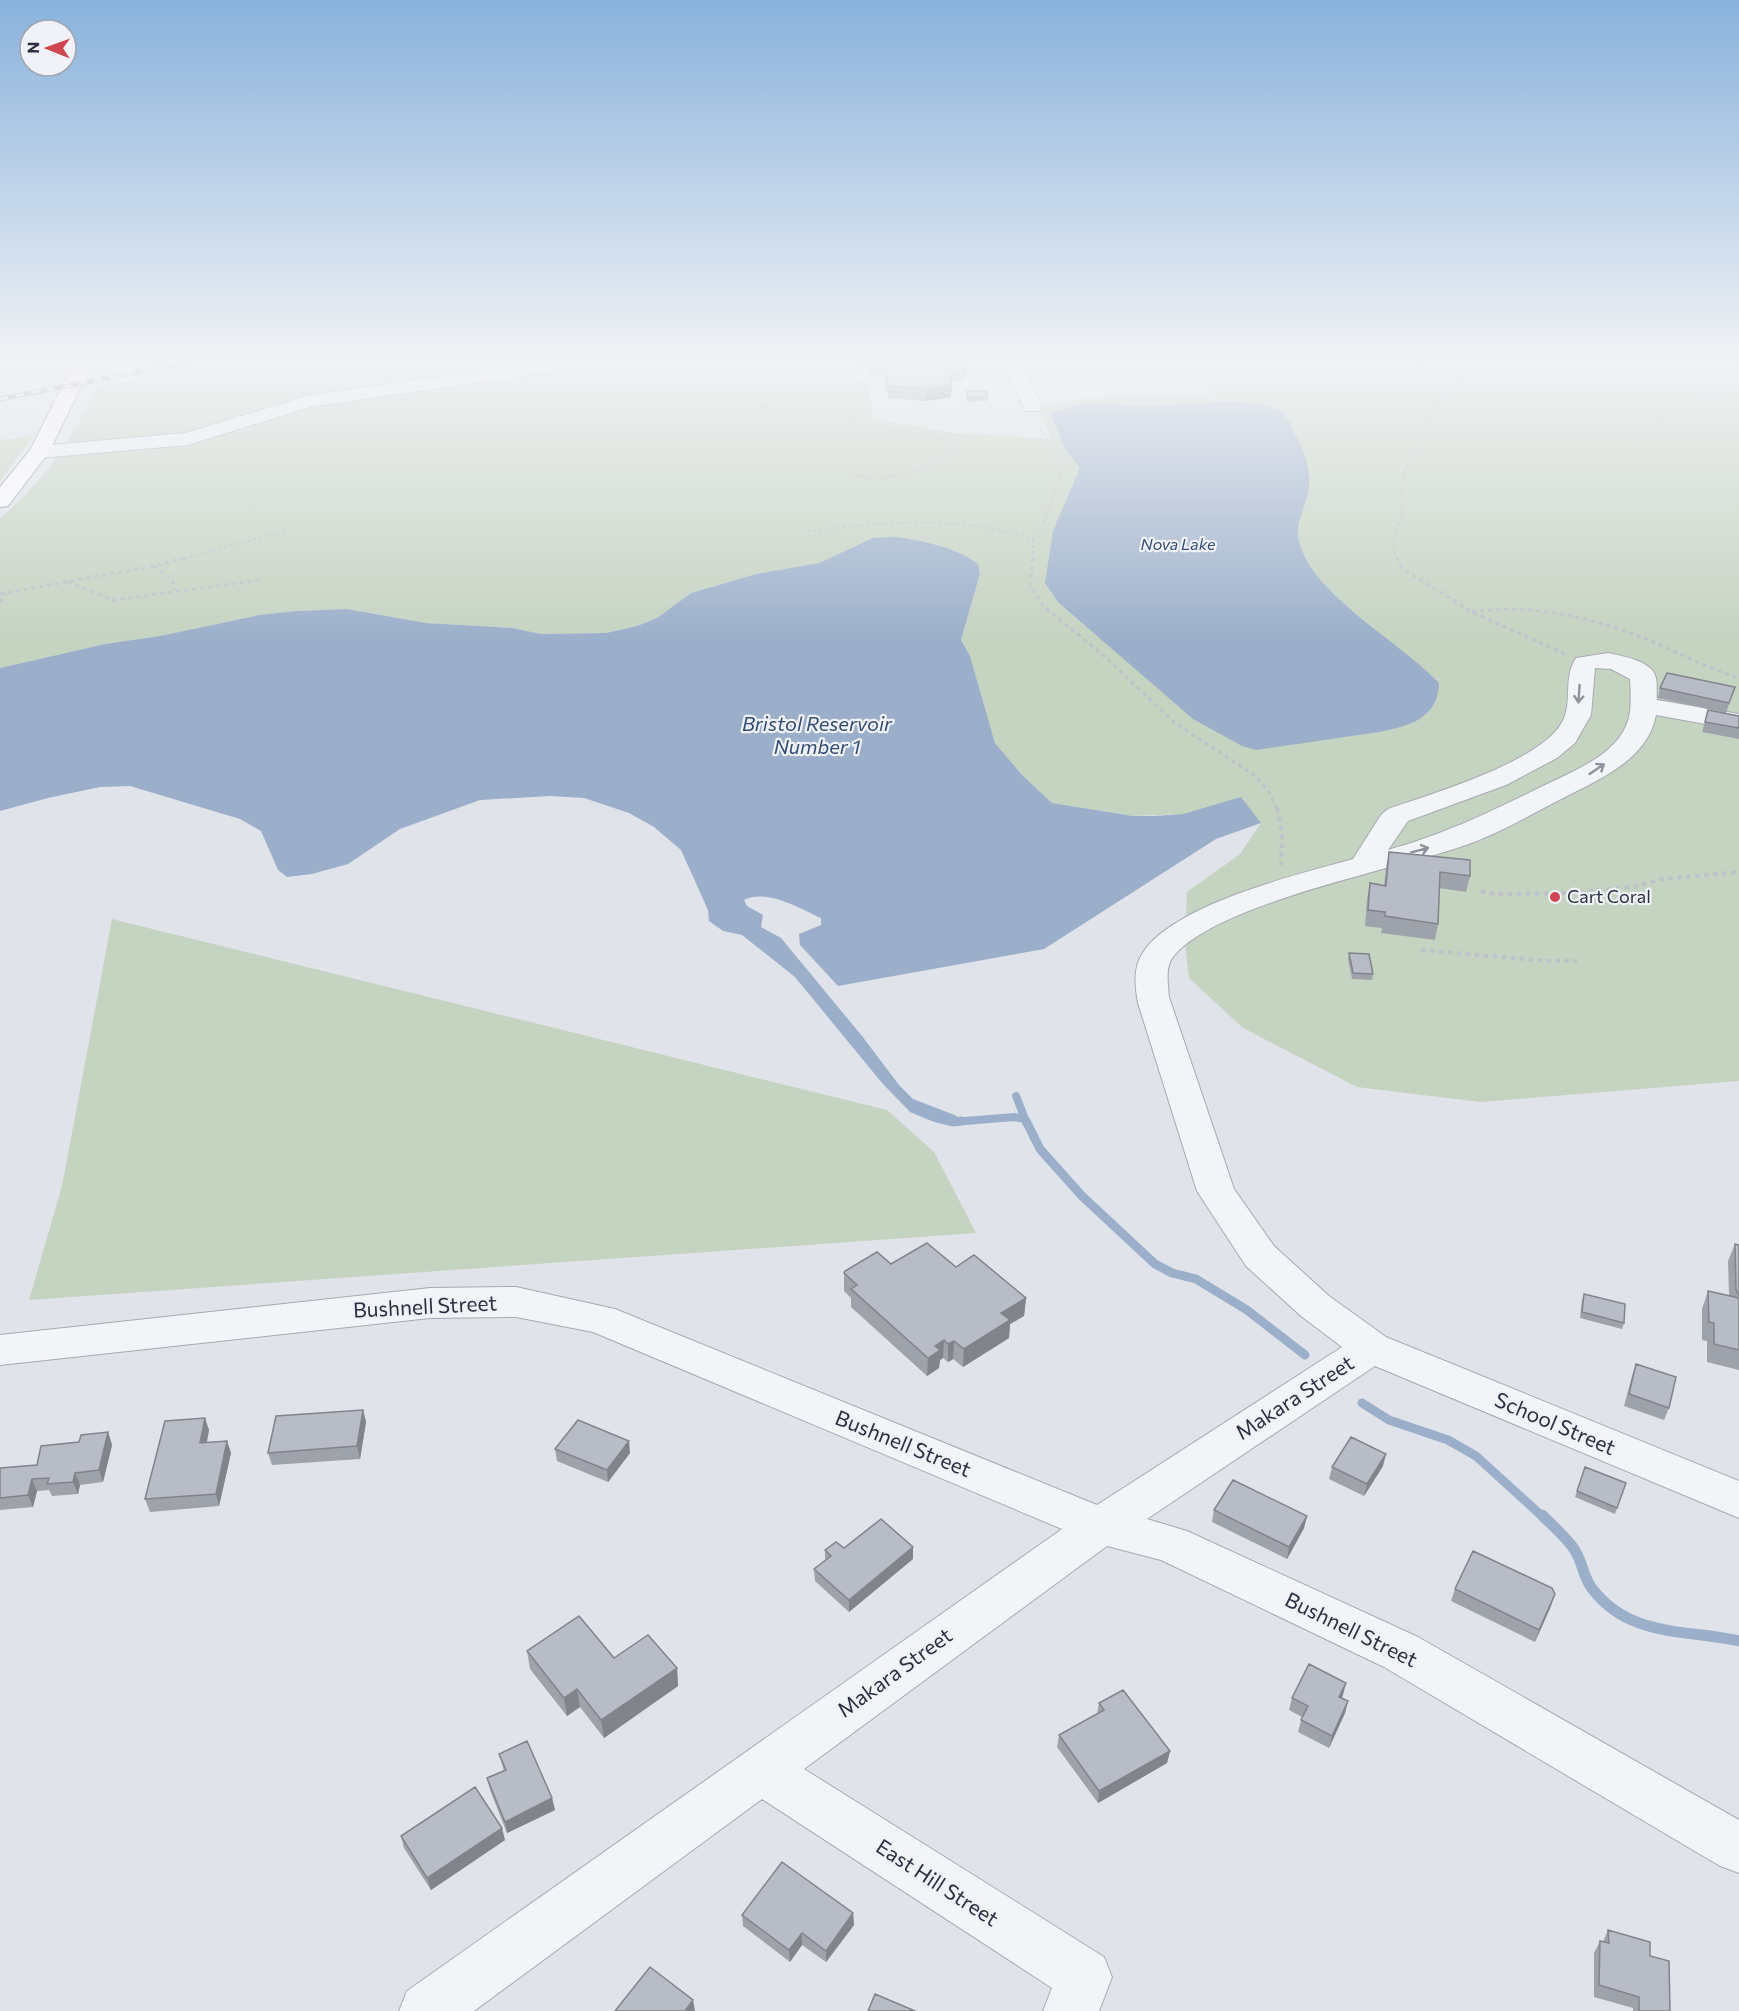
<svg xmlns="http://www.w3.org/2000/svg" width="1739" height="2011" font-family="Commissioner,sans-serif">
<style>
.green{fill:#c5d3c1}
.water{fill:#9bafca}
.lines{fill:none;stroke-linecap:round;stroke-linejoin:round}
.stream-far2{stroke:#9bafca;stroke-width:8}
.stream-far1{stroke:#9bafca;stroke-width:9}
.stream{stroke:#9bafca;stroke-width:11}
.minor-casing{stroke:#a5aab3;stroke-width:2}
.highway-casing{stroke:#8890a0;stroke-width:2}
.path-far2{stroke:#bec1c8;stroke-width:2;stroke-dasharray:3 3;stroke-linecap:butt}
.path-far1{stroke:#bec1c8;stroke-width:3;stroke-dasharray:4 4;stroke-linecap:butt}
.path{stroke:#bec1c8;stroke-width:4;stroke-dasharray:4.5 4.5;stroke-linecap:butt}
.minor{fill:#f3f4f8;fill-rule:evenodd}
.highway{fill:#fff;fill-rule:evenodd}
.rail-casing{stroke:#7a8293;stroke-width:4.5}
.rail{stroke:#f0f2f7;stroke-width:3;stroke-dasharray:8;stroke-linecap:butt}
.wall{fill:#9ea2aa}
.shaded-wall{fill:#81848b}
.building{fill:#b8bcc6;stroke:#81848b;stroke-width:1.5}
.oneway{stroke:#8e929c}
.poi-dot{fill:#cf4552;stroke:#f0f2f7;stroke-width:2}
.labels{text-anchor:middle;stroke-width:4.5;stroke-linejoin:round;paint-order:stroke}
.far-water-label{font-size:16px;font-style:italic;fill:#324d75;stroke:#f0f2f7}
.poi-label{font-size:18px;fill:#293041;stroke:#f0f2f7;text-anchor:start}
.water-label{font-size:20px;font-style:italic;fill:#324d75;stroke:#f0f2f7}
.near-street-label{font-size:21px;fill:#293041;stroke:#f0f2f7}
</style>
<rect width="100%" height="100%" fill="#e0e3e9"/>
<path class="green" d="M226 360H762L822 370 865 381 869 387 873 419 954 433 1051 439 1038 408 1074 399 1211 397 1199 360H1739V1081L1480 1102 1357 1087 1243 1028 1189 978 1185 943 1187 892 1240 854 1261 823 1210 808 1183 814 1133 816 1052 803 1022 775 995 743 970 656 961 640 980 574 943 548 924 541 844 552 819 563 756 574 691 593 657 618 637 626 606 633 541 634 513 628 426 623 347 609 296 611 259 615 160 636 105 644 0 668V518C38 489 78 431 97 387Z
M35 435 0 481V440Z
M112 919 887 1110 934 1152 976 1233 29 1300 62 1186Z"/>
<path class="water" d="M1094 403C1113 403 1131 408 1150 407 1195 405 1241 394 1284 412 1295 435 1311 459 1309 485 1308 505 1294 521 1299 542 1313 596 1401 642 1439 683 1438 718 1410 726 1379 732L1256 750 1242 746 1193 719 1059 603 1045 583 1053 531 1080 468 1064 447 1050 413 1076 405Z
M896 537C923 541 956 547 978 564L980 574 961 640 970 656 995 743 1022 775 1052 803 1133 816H1154L1183 814 1241 797 1261 823 1216 839 1044 949 838 986 800 945 799 934 821 925V918C801 909 766 888 744 900L747 906 763 915 761 927 781 938 862 1036 899 1085 913 1099 957 1116 951 1126 934 1122 910 1112 882 1083 795 977 742 935 723 931 709 921 708 910 681 850 654 827 629 813 584 798 550 796 480 800 400 829 348 864 312 874 287 877 278 870 261 831 240 819 130 786 100 787 48 798 0 811V668L105 644 160 636 259 615 296 611 347 609 426 623 513 628 541 634 606 633 637 626 657 618 691 593 756 574 819 563 873 538Z"/>
<g class="lines">
<path class="stream-far2" d="M1016 1096 1025 1119
M953 1122 1014 1117 1025 1119 1027 1123"/>
<path class="stream-far1" d="M1026 1121 1040 1149 1082 1196 1155 1264 1172 1273 1196 1279 1247 1310 1305 1355
M953 1122 961 1121
M1362 1403 1389 1420 1448 1440 1476 1456 1543 1517"/>
<path class="stream" d="M1542 1515C1552 1525 1566 1537 1574 1549 1582 1560 1583 1576 1591 1587 1628 1638 1686 1629 1739 1641"/>
<g class="minor-casing">
<path id="minor" d="M559 360H605L596 365 310 407 188 445 39 458 32 456 29 452 32 448 39 446 186 433 307 396Z
M1000 360H1019L1022 364 1042 407 1039 411H1025L1007 369Z
M1608 653C1621 656 1649 660 1655 675 1658 682 1656 693 1657 700L1739 714V730L1656 715C1648 759 1600 779 1565 797 1531 814 1499 834 1463 846 1396 869 1214 904 1173 957 1165 967 1168 985 1169 997L1234 1189 1274 1246 1329 1296 1386 1337 1739 1481V1518L1375 1366 1147 1519 1187 1531 1418 1637 1739 1820V1873L1720 1866 1384 1667 1161 1560 1107 1546 804 1769 1104 1957 1112 1977 1099 2011H1043L1052 1988 762 1799 474 2011H399L407 1991 1062 1529 593 1332 516 1317 430 1318 0 1365V1335L430 1288 516 1287 615 1309 1097 1505 1342 1347 1301 1316 1246 1266 1197 1191 1138 1003C1135 986 1133 969 1142 954 1171 905 1299 874 1353 859L1381 815 1388 809C1431 794 1537 763 1561 724 1574 704 1562 679 1576 658ZM1595 668 1611 669 1630 679C1631 698 1633 718 1621 735 1604 760 1571 772 1545 785 1490 812 1448 833 1388 850L1408 821 1506 785 1557 758 1575 743 1591 715Z"/>
</g>
<g class="highway-casing">
<path id="highway" d="M76 360H94L49 452 8 506 0 507V487L30 450Z"/>
</g>
<path class="path-far2" d="M1403 360 1454 371 1457 379
M279 391 271 383 273 372 315 360
M717 406 823 408 854 422 943 439 954 447 951 455C918 475 888 481 850 475
M1699 428 1707 398
M1635 441 1665 416 1710 397 1739 372
M807 531C884 522 958 515 1033 539V560
M1033 539 1043 525 1063 470 1038 421
M178 560 288 530
M1397 560 1392 544 1402 514 1403 475 1444 390 1457 379 1486 373 1651 360"/>
<path class="path-far1" d="M1033 558 1030 585 1044 607 1101 653 1174 722 1254 775 1267 789 1277 809
M1396 558 1403 569 1472 612 1565 654
M154 566 172 579 175 590
M68 582 113 600 261 580
M0 594 154 566 184 558
M0 602 6 593
M1472 612C1534 603 1597 618 1655 643 1683 655 1710 669 1739 678"/>
<path class="path" d="M1277 808 1282 832 1281 865
M1481 891 1495 894 1566 893 1639 886 1662 879 1739 872
M1421 950 1547 961H1577"/>
<use href="#minor" class="minor"/>
<use href="#highway" class="highway"/>
<g class="rail-casing">
<path id="rail" d="M0 399 199 360"/>
</g>
<use href="#rail" class="rail"/>
</g>
<path class="wall" d="M859 360H958L967 366V377H962V381H951V397L926 401 888 398 884 375 871 376 870 367H859Z
M1043 360H1090L1054 362Z
M967 391 987 397V401L968 402Z
M1735 687 1726 713 1658 698 1660 688Z
M1708 710 1739 716V739L1702 732Z
M1389 852 1470 876 1466 892 1439 888 1438 924 1435 940 1381 933 1382 928 1365 926 1367 899 1370 883 1384 885 1386 868Z
M1349 953 1373 974 1372 980 1352 979 1348 959Z
M1735 1244 1739 1245V1370L1707 1362V1341L1702 1340V1309L1708 1291 1729 1295 1728 1261Z
M891 1264 1026 1298 1024 1316 1010 1324 1009 1338 963 1367 953 1359 948 1362 943 1358 940 1360 939 1368 927 1376 851 1307V1298L844 1291V1273Z
M1584 1294 1624 1323 1622 1329 1580 1318 1582 1300Z
M1636 1364 1669 1408 1664 1420 1624 1406 1632 1376Z
M363 1410 366 1422 360 1459 272 1465 268 1453Z
M209 1430 207 1442 227 1441 231 1453 219 1506 150 1512 145 1499Z
M108 1432 112 1445 103 1482 80 1485 78 1494 52 1496 49 1490 37 1491 33 1507 0 1510V1468L37 1465 79 1442Z
M555 1449 630 1453 608 1482 557 1461Z
M1383 1466 1364 1496 1329 1479 1332 1467Z
M1585 1467 1626 1483 1615 1514 1575 1497Z
M1214 1510 1307 1516 1304 1528 1287 1559 1212 1522Z
M913 1547V1559L849 1612 815 1581 814 1569 825 1560V1550L844 1548Z
M1455 1589 1551 1606 1535 1642 1451 1601Z
M527 1651 614 1658 677 1668 678 1686 604 1738 580 1707 567 1716 530 1669Z
M1343 1695 1342 1698 1348 1701 1345 1713 1329 1748 1298 1732 1302 1717 1289 1710 1292 1698Z
M1099 1703 1170 1751 1167 1763 1098 1803 1057 1747 1059 1735 1097 1714Z
M499 1754 552 1798 555 1810 507 1833 490 1790 487 1778 504 1771Z
M401 1836 505 1840 431 1890 404 1848Z
M853 1913 854 1925 826 1962 802 1945 790 1962 743 1926 742 1915Z
M1608 1930 1650 1956 1670 2011H1633V2008L1594 1997V1953L1600 1941 1603 1942Z"/>
<path class="shaded-wall" d="M952 385 951 397 926 401 927 389Z
M1026 1298 1024 1316 1010 1324 1009 1338 963 1367 964 1349 1001 1313Z
M944 1340 943 1358 940 1360 939 1368 927 1376 928 1358 935 1346Z
M954 1341 953 1359 948 1362V1344Z
M363 1410 366 1422 360 1459 357 1446Z
M205 1418 209 1430 204 1455 200 1443Z
M108 1432 112 1445 103 1482 99 1470Z
M227 1441 231 1453 219 1506 216 1494Z
M629 1441 630 1453 608 1482 607 1470Z
M1386 1454 1383 1466 1364 1496 1367 1484Z
M75 1473 80 1485 78 1494 73 1482Z
M32 1479 37 1491 33 1507 28 1495Z
M1307 1516 1304 1528 1287 1559 1289 1547Z
M913 1547V1559L849 1612V1600Z
M1555 1594 1551 1606 1535 1642 1539 1630Z
M677 1668 678 1686 604 1738 601 1720Z
M1346 1683 1343 1695 1336 1709 1339 1697Z
M577 1689 580 1707 567 1716 564 1698Z
M1348 1701 1345 1713 1329 1748 1332 1736Z
M1170 1751 1167 1763 1098 1803 1099 1791Z
M552 1798 555 1810 507 1833 505 1822Z
M502 1828 505 1840 431 1890 427 1878Z
M853 1913 854 1925 826 1962V1951Z
M802 1933V1945L790 1962 789 1950Z
M693 2000 695 2011H685Z"/>
<path class="building" d="M870 360H958V361H966L967 366H962L963 370H948L952 385 927 389 888 386 884 364H871Z
M967 391H986L987 397 968 398Z
M1667 673 1735 687 1729 703 1660 688Z
M1708 710 1739 716V728L1705 722Z
M1389 852 1470 860V876L1440 872 1438 924 1385 916V912L1368 910 1370 883 1386 886Z
M1349 953 1369 954 1373 974 1353 973Z
M927 1243 956 1267 974 1255 1026 1298 1001 1313 1010 1320 964 1349 954 1341 948 1344 944 1340 935 1346 940 1350 928 1358 851 1289 857 1285 844 1273 845 1271 877 1252 891 1264Z
M1735 1244 1739 1245V1295L1736 1290Z
M1708 1291 1739 1298V1350L1714 1344V1323L1709 1322Z
M1584 1294 1625 1304 1624 1323 1582 1312Z
M1636 1364 1676 1377 1669 1408 1629 1394Z
M363 1410 357 1446 268 1453 276 1416Z
M205 1418 200 1443 227 1441 216 1494 145 1499 165 1421Z
M578 1420 629 1441 607 1470 555 1449Z
M108 1432 99 1470 75 1473 73 1482 47 1484 49 1478 32 1479 28 1495 0 1498V1468L37 1465 41 1446 79 1442 81 1435Z
M1351 1437 1386 1454 1367 1484 1332 1467Z
M1585 1467 1626 1483 1617 1508 1577 1491Z
M1233 1480 1307 1516 1289 1547 1214 1510Z
M881 1519 913 1547 849 1600 814 1569 831 1556 825 1550 836 1542 844 1548Z
M1473 1551 1552 1588 1555 1594 1539 1630 1455 1589Z
M579 1616 614 1658 648 1635 677 1668 601 1720 577 1689 564 1698 527 1651Z
M1309 1664 1346 1683 1339 1697 1348 1701 1332 1736 1301 1720 1308 1706 1292 1698Z
M1123 1690 1170 1751 1099 1791 1059 1735 1104 1710 1099 1703Z
M527 1741 552 1798 505 1822 487 1778 506 1770 499 1754Z
M475 1787 502 1828 427 1878 401 1836Z
M782 1862 853 1913 826 1951 802 1933 789 1950 742 1915Z
M1608 1930 1650 1942V1956L1669 1961 1670 2011H1639V1997L1599 1985 1600 1941 1609 1943Z
M650 1967 693 2000 685 2011H615Z
M875 1994 915 2011H868Z"/>
<defs><path id="oneway-shaft" d="M-6 0H5M1.5-3L5.5 0L1.5 3" fill="none" stroke-width="1.6" stroke-linecap="round" stroke-linejoin="round" transform="scale(1.5)"/></defs>
<g class="oneway">
<use href="#oneway-shaft" transform="translate(1579 694) rotate(94)"/>
<use href="#oneway-shaft" transform="translate(1597 769) rotate(-34)"/>
<use href="#oneway-shaft" transform="translate(1420 850) rotate(-15)"/>
</g>
<linearGradient id="sky" x2="0" y2="1"><stop stop-color="#89b2dc"/><stop offset="0.56" stop-color="#f1f2f5"/><stop offset="1" stop-color="#f1f2f5" stop-opacity="0"/></linearGradient>
<rect width="1739" height="642" fill="url(#sky)"/>
<circle class="poi-dot" cx="1555" cy="897" r="6"/>
<g class="labels">
<g class="far-water-label">
<text x="1178" y="550">Nova Lake</text>
</g>
<g class="poi-label">
<text x="1567" y="903">Cart Coral</text>
</g>
<g class="water-label">
<text x="817" y="731">Bristol Reservoir<tspan x="817" dy="23">Number 1</tspan></text>
</g>
<g class="near-street-label">
<text transform="translate(425 1307) rotate(-3)" y="7">Bushnell Street</text>
<text transform="translate(1295 1398) rotate(-33)" y="7">Makara Street</text>
<text transform="translate(1555 1424) rotate(23)" y="7">School Street</text>
<text transform="translate(903 1444) rotate(22)" y="7">Bushnell Street</text>
<text transform="translate(1351 1630) rotate(26)" y="7">Bushnell Street</text>
<text transform="translate(895 1673) rotate(-36)" y="7">Makara Street</text>
<text transform="translate(937 1883) rotate(33)" y="7">East Hill Street</text>
</g>
</g>
<g transform="translate(48 48) rotate(271)"><circle r="28" fill="#f0f2f7" stroke="#a0a4ae" stroke-width="1.5"/>
<path d="M0-4.5L10 22L0 15L-10 22Z" fill="#cf4552"/>
<text y="-9" font-size="16" font-weight="bold" text-anchor="middle" fill="#293041">N</text>
</g>
</svg>
